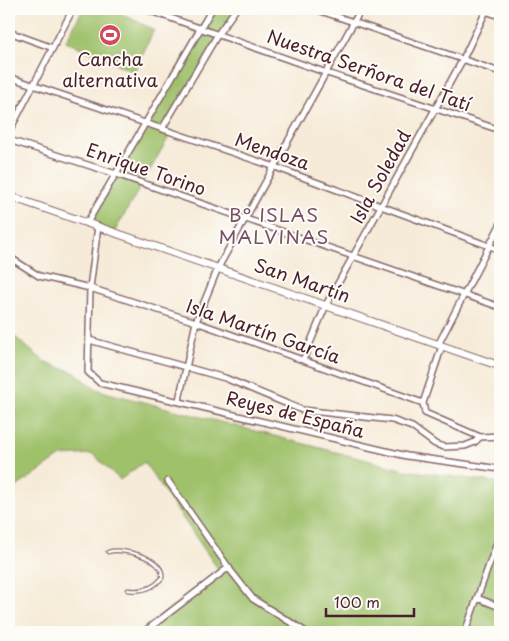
<svg xmlns="http://www.w3.org/2000/svg" width="509" height="641" font-family="'Playpen Sans',sans-serif">
<style>
.green{fill:#9fc16a;stroke:#74704a}
.lines{fill:none;stroke-linecap:round;stroke-linejoin:round}
.service-casing{stroke:#866668;stroke-width:5}
.minor-casing{stroke:#866668;stroke-width:8}
.secondary-casing{stroke:#866668;stroke-width:9}
.service{stroke:#fff;stroke-width:2.5}
.minor{stroke:#fff;stroke-width:5}
.secondary{stroke:#fff;stroke-width:7}
.labels{text-anchor:middle;stroke-width:4;stroke-linejoin:round;paint-order:stroke}
.poi-label{font-size:18px;fill:#4a1f2b;stroke:#fdfcf7}
.street-label{font-size:18px;fill:#4a1f2b;stroke:#fdfcf7}
.neighbourhood-label{font-size:19px;letter-spacing:1px;fill:#765168;stroke:#fdfcf7}
</style>
<rect width="100%" height="100%" fill="#fdfcf7"/>
<filter id="ink" filterUnits="userSpaceOnUse"><feTurbulence type="fractalNoise" baseFrequency=".02" numOctaves="2"/><feDisplacementMap in="SourceGraphic" scale="10" xChannelSelector="R" yChannelSelector="G"/><feConvolveMatrix kernelMatrix="1 2 1 2 8 2 1 2 1" color-interpolation-filters="sRGB"/></filter>
<filter id="wash" filterUnits="userSpaceOnUse"><feTurbulence type="fractalNoise" baseFrequency=".0096" numOctaves="4" result="noise"/><feDisplacementMap in="SourceGraphic" scale="20" xChannelSelector="R" yChannelSelector="G"/><feGaussianBlur stdDeviation="1.12" result="paint"/><feColorMatrix in="noise" values="0 0 0 0 0 0 0 0 0 0 0 0 0 0 0 0 0 1.4 0 .05"/><feComposite in="paint" operator="in"/></filter>
<g filter="url(#wash)">
<rect width="100%" height="100%" fill="#f6ebd8"/>
<path class="green" d="M83 9H112L154 30 134 72 66 41Z
M212 9H235L162 129 171 133 115 231 88 223Z
M9 332 46 363 76 373 94 388 105 392 405 470 500 483V632H139L220 572 144 462 120 480 93 454 61 456 9 492Z"/>
</g>
<g filter="url(#ink)">
<g class="lines">
<g class="service-casing">
<path id="service" d="M108 552C122 547 166 558 162 578 153 589 142 592 128 590"/>
</g>
<g class="minor-casing">
<path id="minor" d="M64 9 72 12
M145 9 327 73 500 130
M315 9 500 72
M479 9 500 16
M9 32 53 48
M9 77 275 167 500 250
M162 129 218 34 236 9
M9 132 73 9
M9 140 116 174 500 307
M87 223 212 9
M98 226 90 288 88 372 100 383 407 456 500 469
M9 257 39 276 90 288 196 322 423 403 425 413 480 437 500 436
M89 340 225 378 302 410 392 420 412 427 435 444 444 447 465 446 475 442 480 437
M438 345 500 225
M303 360 326 305 463 59 487 9
M179 400 196 322 218 268 361 9
M423 403 442 346
M168 481 231 571 253 599 306 632
M477 598 500 607
M144 632 229 567
M465 632 499 537"/>
</g>
<g class="secondary-casing">
<path id="secondary" d="M9 196 500 366"/>
</g>
<use href="#service" class="service"/>
<use href="#minor" class="minor"/>
<use href="#secondary" class="secondary"/>
</g>
</g>
<defs>
<g id="stadium-disc" transform="scale(1.125)"><circle r="9.5" fill="#d1495b" stroke="#fdfcf7"/><path d="M0-5a6.5 5 0 1 0 0 10a6.5 5 0 1 0 0-10ZM-3.5-1.8h7v3.6h-7Z" fill="#fff"/></g>
</defs>
<g fill-rule="evenodd">
<use href="#stadium-disc" x="110" y="35"/>
</g>
<g class="labels">
<g class="poi-label">
<text x="110" y="66">Cancha<tspan x="110" dy="21">alternativa</tspan></text>
</g>
<g class="street-label">
<text transform="translate(369 71) rotate(19)" y="6">Nuestra Serñora del Tatí</text>
<text transform="translate(272 152) rotate(19)" y="6">Mendoza</text>
<text transform="translate(146 170) rotate(19)" y="6">Enrique Torino</text>
<text transform="translate(381 177) rotate(-61)" y="6">Isla Soledad</text>
<text transform="translate(302 281) rotate(19)" y="6">San Martín</text>
<text transform="translate(263 332) rotate(19)" y="6">Isla Martín García</text>
<text transform="translate(295 415) rotate(14)" y="6">Reyes de España</text>
</g>
<g class="neighbourhood-label">
<text x="274" y="222">B° ISLAS<tspan x="274" dy="22">MALVINAS</tspan></text>
</g>
</g>
<rect width="509" height="641" fill="none" stroke="#fdfcf7" stroke-width="30"/>
<path d="M326 608v8h88v-8" fill="none" stroke="#4a1f2b" stroke-width="2.5"/>
<text x="334" y="608" font-size="15" fill="#4a1f2b" stroke="#fdfcf7" stroke-width="4" paint-order="stroke">100 m</text>
</svg>
